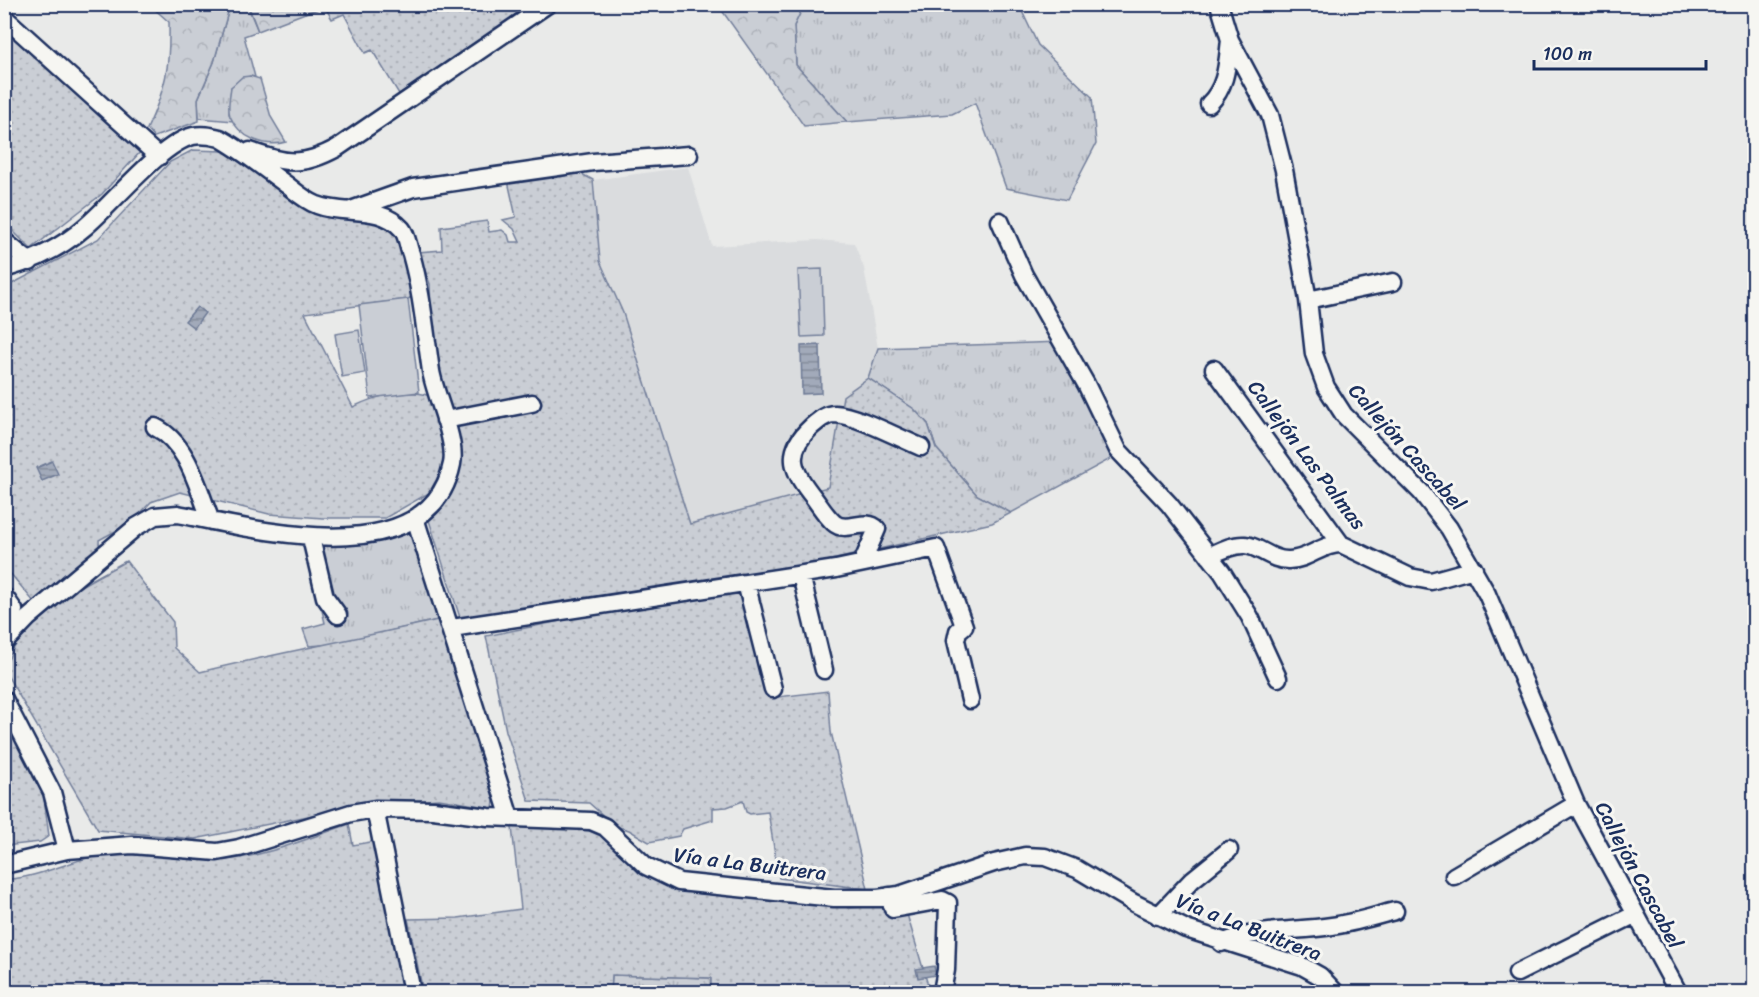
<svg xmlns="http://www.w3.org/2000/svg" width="1759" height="997" font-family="Sriracha,sans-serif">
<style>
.built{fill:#dadcde}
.grass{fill:url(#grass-tufts);stroke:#727e9a;stroke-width:1.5}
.forest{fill:url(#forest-crowns);stroke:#727e9a;stroke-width:1.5}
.park{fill:url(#park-dots);stroke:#727e9a;stroke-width:1.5}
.pitch{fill:#caced5;stroke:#727e9a;stroke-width:1.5}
.water{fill:url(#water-rules);stroke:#6c7995;stroke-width:1.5}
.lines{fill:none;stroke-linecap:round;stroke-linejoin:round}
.minor-casing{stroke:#1b2f5e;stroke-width:21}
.minor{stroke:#f6f6f2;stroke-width:16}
.labels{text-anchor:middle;stroke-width:6;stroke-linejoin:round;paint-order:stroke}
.street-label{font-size:21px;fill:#1b2f5e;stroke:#f6f6f2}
</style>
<defs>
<pattern id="grass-tufts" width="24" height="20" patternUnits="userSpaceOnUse" patternTransform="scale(1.5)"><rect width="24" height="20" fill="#caced5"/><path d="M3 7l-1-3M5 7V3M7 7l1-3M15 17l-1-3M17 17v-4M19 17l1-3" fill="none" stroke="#adb1b9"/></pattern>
<pattern id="forest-crowns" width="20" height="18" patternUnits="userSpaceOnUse" patternTransform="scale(1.5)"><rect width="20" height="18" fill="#caced5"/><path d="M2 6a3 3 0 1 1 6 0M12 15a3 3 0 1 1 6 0" fill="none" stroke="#adb1b9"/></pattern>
<pattern id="park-dots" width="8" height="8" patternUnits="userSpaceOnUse" patternTransform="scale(1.5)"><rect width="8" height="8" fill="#caced5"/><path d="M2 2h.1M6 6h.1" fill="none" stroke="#adb1b9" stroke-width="1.8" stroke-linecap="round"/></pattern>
<pattern id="water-rules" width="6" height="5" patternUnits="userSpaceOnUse" patternTransform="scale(1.5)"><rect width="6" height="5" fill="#a2aaba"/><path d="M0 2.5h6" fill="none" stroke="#838b9a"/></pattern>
</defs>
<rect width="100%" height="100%" fill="#e9eae9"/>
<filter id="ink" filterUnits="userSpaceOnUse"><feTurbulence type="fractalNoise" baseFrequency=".0167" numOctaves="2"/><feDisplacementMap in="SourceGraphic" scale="12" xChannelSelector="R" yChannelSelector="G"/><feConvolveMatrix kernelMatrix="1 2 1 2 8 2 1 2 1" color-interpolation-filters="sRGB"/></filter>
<g filter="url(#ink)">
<path class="built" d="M688 167 712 246 817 240 854 243 864 268 878 348 868 378 843 396 828 487 690 525 623 313 600 261 593 180Z"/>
<path class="grass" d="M230 5H247L258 31 244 36 255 77 250 76 231 87 229 114 233 121 199 118 198 99 214 62Z
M804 5H1019L1038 45 1092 97 1096 144 1067 200 1006 188 975 103 952 114 847 122 796 65 794 26Z
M1062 342 1116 456 1011 513 977 495 936 448 928 424 914 409 868 378 878 348Z
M412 524 442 619 334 644 309 646 303 629 325 623 305 539Z
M612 975 711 978V992H611Z"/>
<path class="forest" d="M150 5H230L214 62 198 99 199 121 154 137 147 129C166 88 170 67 169 22Z
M239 5H301L305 13 258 31 248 5Z
M718 5H804L794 26 796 65 847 122 804 126Z
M250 76 260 79 271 117 286 142C265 148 239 138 230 116 227 108 230 95 231 87L242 77Z"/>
<path class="park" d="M301 5H529L399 94 372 50 365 53 344 14 332 19 325 7 305 13Z
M4 25 142 150 102 194 31 249 5 223Z
M193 150 223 151 255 170 373 221 403 238 419 293 408 299 305 313 353 407C375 396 407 388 430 396L443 426 446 462 429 493 385 518H323L269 514 180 492 151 502 132 522 99 540 100 555 79 565 34 602 5 567 4 288 98 239 170 162Z
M576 171 593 180 600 261 623 313 690 524 828 487 843 396 868 378 914 409 928 424 936 448 977 495 1011 513 992 523 814 564 461 621 427 514 446 491 442 381 432 348 430 284 418 252 442 250 441 227 487 221 489 232 502 230 508 235 510 242H520L514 229 503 220 516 217 508 181Z
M126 561 173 622 174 648 200 672C281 652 361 638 442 619L495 794 493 808 439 799 362 805 195 839 98 830 4 670C24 611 76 589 126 561Z
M748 583 778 697 828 691 831 732 868 889 779 878 768 812 750 814 746 812 743 801 727 807 713 808V820L683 829 679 836 649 842 629 830 615 826 589 803 529 801 506 731 486 636Z
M4 711 41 776 49 836 40 842 5 846Z
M349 824 353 845 376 841 412 992H5V879C34 880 76 858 107 853 142 847 177 859 212 860 252 862 312 837 349 824Z
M553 826 596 832 620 847 639 873 664 883 851 908 904 904 930 992H711V978L612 975 611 992H423L408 919 458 918 521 909 512 827Z"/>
<path class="pitch" d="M822 269 824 336 801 337 798 270Z
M408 299 419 392 370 398 359 305Z
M359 330 365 373 342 377 335 334Z"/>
<path class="water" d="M197 307 205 313 194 328 185 321Z
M820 345 821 393 802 394 801 346Z
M52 461 58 474 42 481 36 468Z
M934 966 936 975 918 978 916 969Z"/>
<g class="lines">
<g class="minor-casing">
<path id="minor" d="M1219 4 1230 40 1270 115 1284 170 1308 300 1314 354 1326 387 1344 415 1421 492 1449 528 1487 594 1576 804 1678 992
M4 17 159 157
M1209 104C1227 86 1227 64 1230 40
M250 151C286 164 302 167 337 148L548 4
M351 210 413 188 593 162 689 155
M1000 221 1024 275 1086 384 1118 450 1169 504 1222 572 1250 617 1278 678
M4 241 30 262
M4 269C34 261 62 247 85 227 112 205 161 143 193 136 202 134 211 136 220 138 243 151 265 169 287 185 296 192 306 201 317 205 345 216 380 204 402 229 407 235 408 247 411 254 422 293 425 331 431 371 435 396 457 440 452 464 429 576 253 529 178 514L155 516 136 527 28 618 4 643
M1308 300 1393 282
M1214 369 1341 544 1410 577 1431 581 1474 569
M445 420 532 403
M155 427C188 443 198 489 211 521
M415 518 510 818
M311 538 325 597 338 615
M1209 556C1220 551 1233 544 1245 545 1260 546 1271 561 1289 560 1308 560 1321 544 1341 544
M862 563 877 529C866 517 846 534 834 523 826 516 820 506 814 498 793 472 783 453 811 427 818 421 825 414 835 414 856 415 899 438 921 447
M801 575 824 670
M746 583 773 689
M4 596 14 610 4 630
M452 628 836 569 936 548 964 626 958 631 956 640 970 700
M4 699 52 792 67 850
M375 809 412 992
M4 865 67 850 132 845 217 852 239 848 351 813 375 809 433 810 488 817 591 821 605 827 646 866 679 882 834 898H878L899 895 994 863 1025 856 1045 857 1077 869 1134 903 1186 929 1302 966 1320 976 1335 992
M1454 876 1576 804
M889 896 893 909 942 900 948 903 946 970 942 992
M1158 916 1192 880 1229 850
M1221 943C1260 928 1293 932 1332 926 1353 923 1375 916 1395 911
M1517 973 1634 915"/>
</g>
<use href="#minor" class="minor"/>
</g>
</g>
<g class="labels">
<g class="street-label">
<text transform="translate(1407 447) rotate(48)" y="7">Callejón Cascabel</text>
<text transform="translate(1307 455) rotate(53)" y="7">Callejón Las Palmas</text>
<text transform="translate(750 864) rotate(7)" y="7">Vía a La Buitrera</text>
<text transform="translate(1639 875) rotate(62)" y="7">Callejón Cascabel</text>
<text transform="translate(1249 927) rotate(21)" y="7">Vía a La Buitrera</text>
</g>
</g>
<rect width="1759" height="997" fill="none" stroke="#f6f6f2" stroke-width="24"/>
<rect x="12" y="12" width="1735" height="973" fill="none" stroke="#1b2f5e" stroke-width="2" filter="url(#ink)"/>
<path d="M1534 60v9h172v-9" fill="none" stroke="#1b2f5e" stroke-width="3"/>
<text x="1543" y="60" font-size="18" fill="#1b2f5e" stroke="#f6f6f2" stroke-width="4.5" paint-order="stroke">100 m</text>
</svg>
